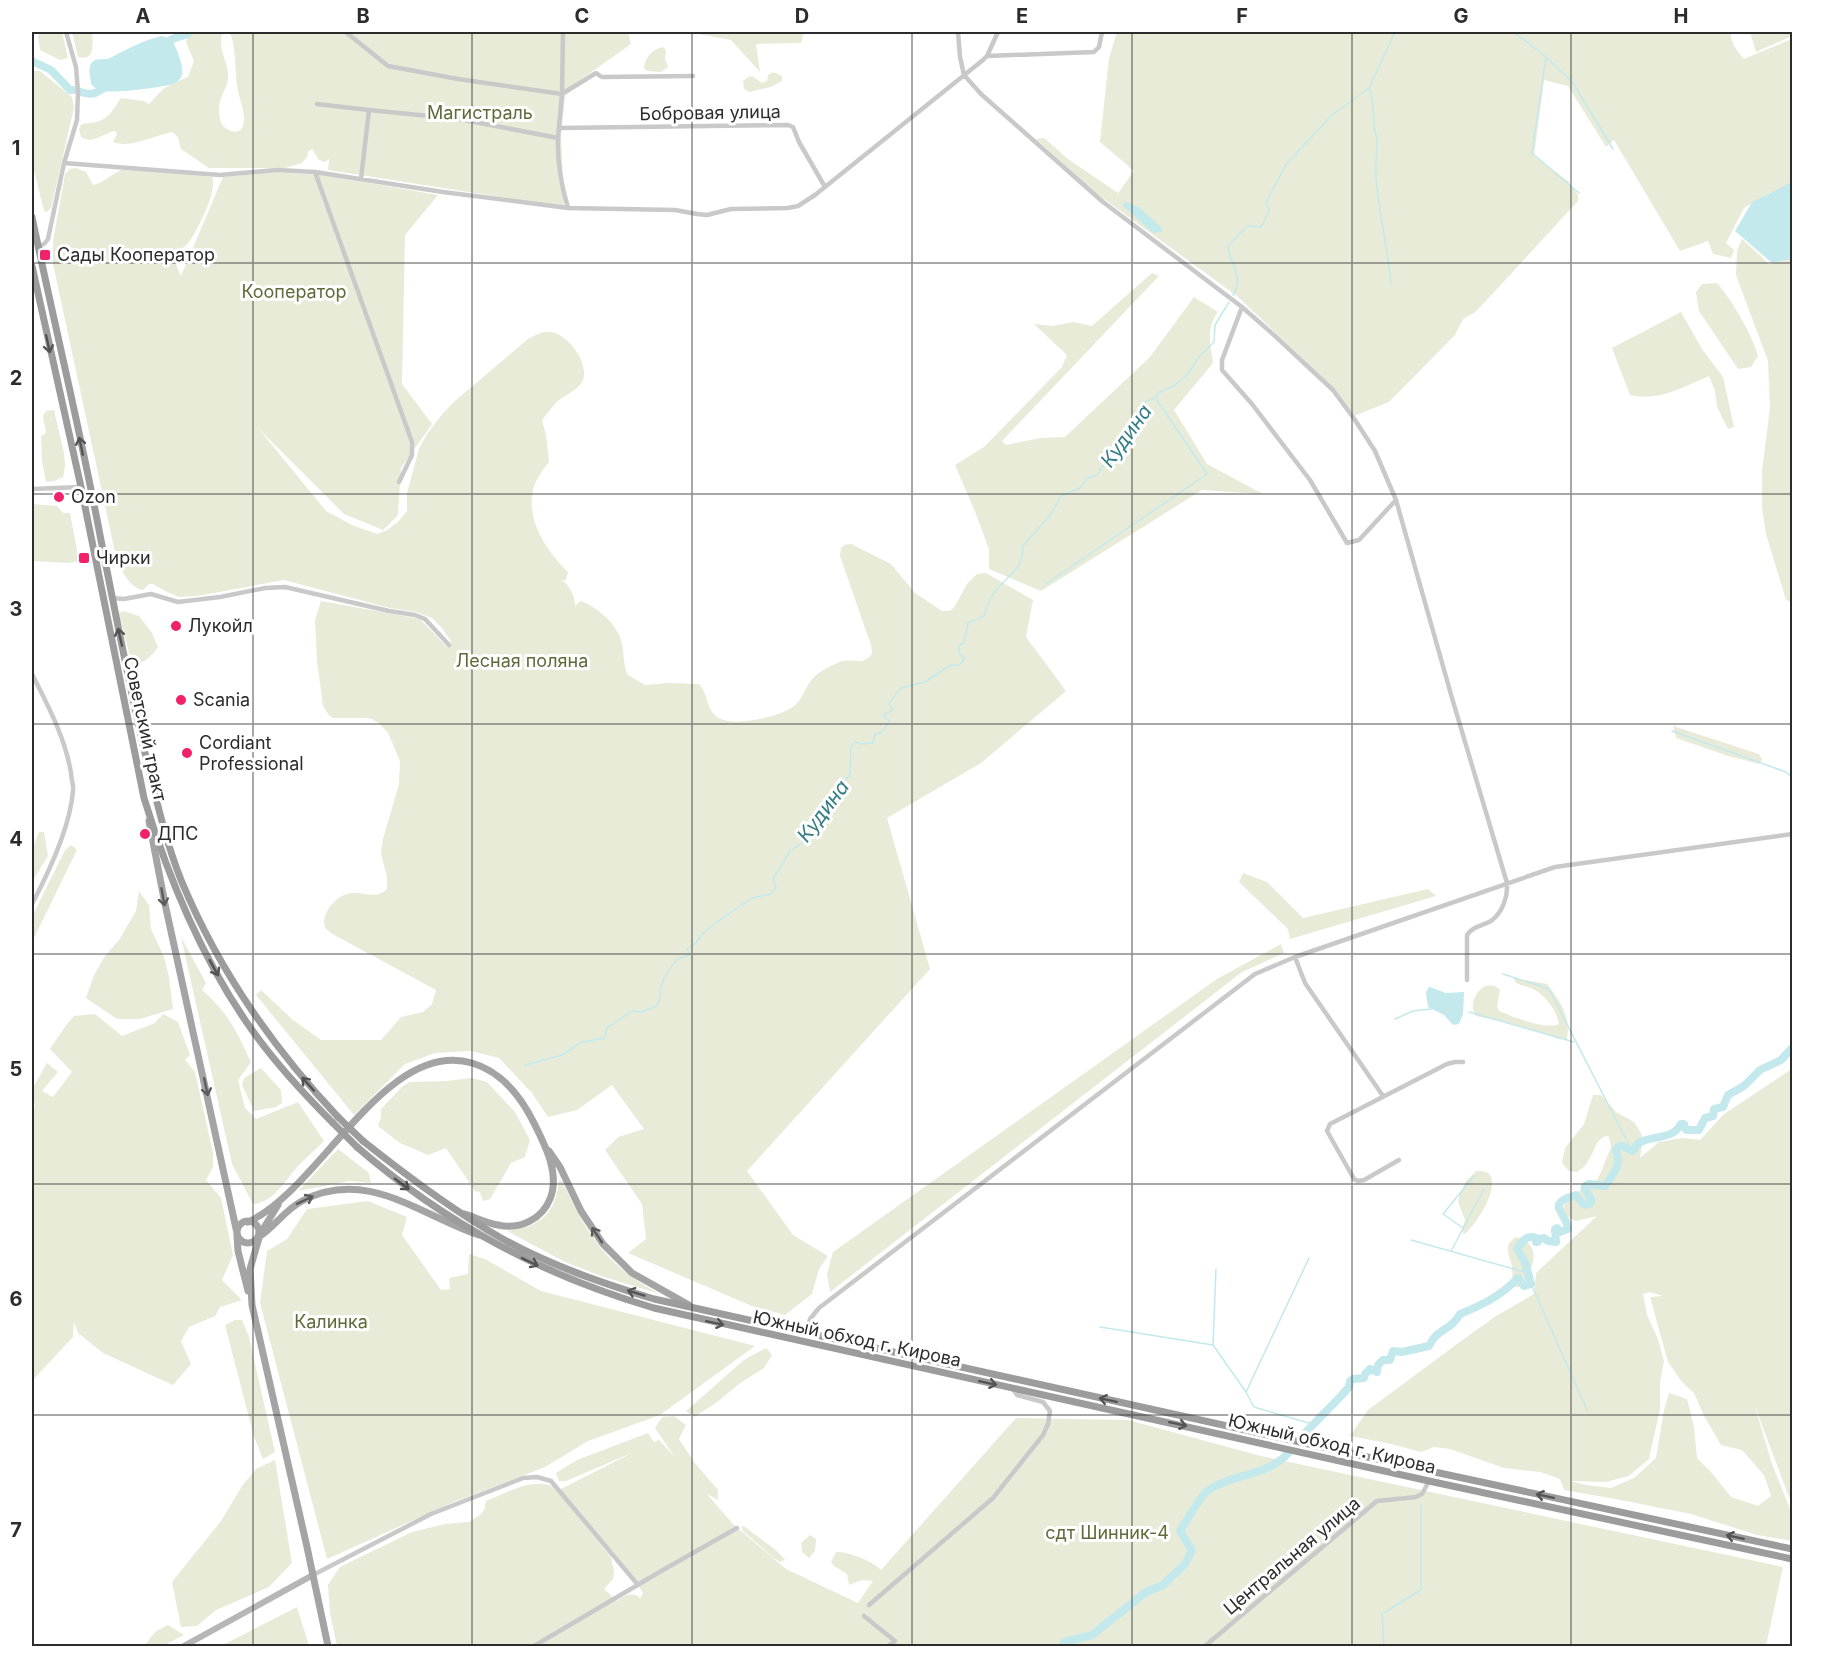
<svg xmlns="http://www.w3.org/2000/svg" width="1824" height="1678" font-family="Inter,sans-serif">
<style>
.green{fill:#e8ebd8;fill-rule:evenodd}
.water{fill:#c3e9ed}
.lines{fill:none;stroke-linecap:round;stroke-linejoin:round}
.stream{stroke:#c3e9ed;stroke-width:1.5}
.river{stroke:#c3e9ed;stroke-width:8}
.minor{stroke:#c9c9c9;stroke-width:4.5}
.secondary{stroke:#b6b6b6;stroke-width:6}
.primary{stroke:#a4a4a4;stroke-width:7}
.trunk{stroke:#9c9c9c;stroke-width:7}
.trunk-bridge{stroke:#9c9c9c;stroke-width:7}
.oneway{stroke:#535353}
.oneway2{stroke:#5c5c5c}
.grid{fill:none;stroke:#2c2c2c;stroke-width:1.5;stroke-opacity:0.55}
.poi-dot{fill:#f1216c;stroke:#fff;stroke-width:2}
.labels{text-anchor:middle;stroke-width:6;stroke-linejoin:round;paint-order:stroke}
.park-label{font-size:18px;fill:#5e6a37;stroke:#fff}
.street-label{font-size:18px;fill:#2c2c2c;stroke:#fff}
.poi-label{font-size:18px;fill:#2c2c2c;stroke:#fff;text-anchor:start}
.water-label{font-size:20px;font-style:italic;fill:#327d86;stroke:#fff}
.neatline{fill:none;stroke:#2c2c2c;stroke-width:2}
.grid-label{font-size:20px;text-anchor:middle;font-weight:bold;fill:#2c2c2c}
</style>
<rect width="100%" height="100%" fill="#fff"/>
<path class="green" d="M40 32H62L68 58 60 60 40 50 38 37Z
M72 32H92C93 43 95 62 78 57Z
M189 32H628L631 44 566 90 561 135 564 207 328 170 329 159 325 162 319 160 312 149 308 152 307 157 302 163 285 168H209L181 149 178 137 172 132C155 135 131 149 113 142L117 134 115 131C103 133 93 145 81 137L79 129 81 125C86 122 90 124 96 122 109 119 114 108 121 98L144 101 149 104 163 89 175 82 188 77 194 61 186 42ZM226 32 231 35C236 52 235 68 237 85 238 97 247 113 243 126 240 136 225 131 221 123 220 119 219 114 219 110 219 95 227 90 228 79 230 64 217 50 222 34Z
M688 32H804L801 43 756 44 760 72 731 40Z
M1117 32H1731C1730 43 1737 51 1744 59L1792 39V193L1791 195 1771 192 1744 208 1726 243 1734 250 1731 258 1713 254 1708 241 1680 251 1614 140 1606 147 1568 86 1544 80 1534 156 1568 181 1578 195V201L1484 303 1474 313 1463 319 1455 335 1389 402 1354 416 1334 388 1237 296 1093 191 1036 139 1044 138 1068 159 1118 193 1134 171 1100 142 1109 58Z
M1750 32H1792V36L1756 52Z
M663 47 666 50 665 59 668 67 661 72 647 71 644 68C645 58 652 49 663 47Z
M32 71H40L72 97 74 108 51 208 47 212 44 211 32 162Z
M773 72 782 76V81L771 87 749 92 744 89 743 81 748 77 752 76 762 83 767 81 768 75Z
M76 168 86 172 93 185C105 183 112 172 127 168L212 177C218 190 197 232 188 243 184 248 178 251 176 258 175 264 178 270 181 276L223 177 270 172 323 175 438 195 405 235 402 384 432 424 401 468 398 515 383 530 344 514 258 428 326 511 352 525 377 534 387 530 398 522 407 511V493L419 449 427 434 443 413 455 401 529 338C537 335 543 331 551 332 569 335 591 365 582 382 577 391 564 395 557 402 551 408 547 414 542 420L546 435 549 462C542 471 535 480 533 491 526 522 548 552 568 572L566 580 560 581 565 582C571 590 575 596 575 606L581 601C596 607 613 620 620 637 624 647 623 660 626 671L628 675 645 685 668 683 699 684C708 693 706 708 716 716 731 729 779 717 794 706 804 698 806 684 815 676 819 672 839 661 843 661 857 659 861 666 872 654L871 645 840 556 841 548 844 545 851 544 891 564 915 593 942 611H950L955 606 967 584 977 574 986 573 1033 600 1026 637 1066 691 981 763 887 818 930 969 747 1171 793 1235 828 1256 819 1269 812 1294 785 1315 752 1306 628 1253 646 1239 642 1204 605 1150 618 1137 644 1129 612 1085 577 1110 548 1117 532 1093 499 1058 471 1051 435 1053 405 1064 354 1115 256 995 261 990 293 1020 321 1040H381L401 1017 423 1012 432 1004 436 990 336 936C332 933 327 931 325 927 320 915 335 897 347 894 361 890 375 901 387 889V877L381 853 383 839 399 784 400 761 388 733 380 724 372 719 365 718H333L329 715 323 706 317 661 315 620 321 601 420 619 447 647 451 641 441 627 432 618 416 612 390 608 284 580 197 596 179 597 167 592 153 584H149L143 590C128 587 121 569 116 557L53 264V241L65 174 70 169Z
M1792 229V602L1786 600 1766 534 1762 508V471L1770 408 1768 361 1736 275 1737 251 1742 239 1769 264 1792 259Z
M1152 273 1159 276 1002 441 1006 445 1040 438 1065 437 1150 357 1194 297 1218 312C1206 328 1210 344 1213 363L1174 410 1207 464 1263 494 1202 490 1041 591 989 569V549L974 509 955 465 984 447 1062 367 1067 355 1034 324 1052 326 1074 322 1092 326Z
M1717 283C1732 300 1752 334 1758 356L1751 367 1738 369 1699 311 1696 292 1702 284Z
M1681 312 1702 349 1723 377 1734 427 1728 429 1717 407 1715 391 1709 376C1683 387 1659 402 1630 395L1612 348Z
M54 410 64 453 65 466 63 477 54 481 46 482 42 461 41 436 46 433 43 416 46 411Z
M32 504 57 506 63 513H70L79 561 68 563 32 561Z
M124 611 139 616 152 633 158 647C153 655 142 665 132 665L119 613Z
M1673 726 1759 754 1762 759 1760 764 1728 756 1676 738Z
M39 832H44L48 856 32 882V850Z
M71 845 77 850 32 942V917L65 850Z
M1243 873 1267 882 1303 918 1428 889 1436 896 1290 939 1288 929 1239 882Z
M139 891 149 905 151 929 164 957 169 977 173 1009 140 1019H117L86 998 94 975 105 956 119 940 136 911Z
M181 937 206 983 202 990C228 1012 237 1032 251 1062L238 1080 245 1108 256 1119 298 1102 324 1141C316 1149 307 1157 299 1165 285 1180 275 1202 253 1204L232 1164Z
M1281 944 1284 953 1242 972 830 1292 827 1274 833 1252 1217 979Z
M1514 978 1547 984C1560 1001 1571 1016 1567 1039H1559L1513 1024 1476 1016C1465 1002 1485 974 1500 990L1497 1007 1499 1011C1513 1017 1546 1030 1559 1024 1557 1011 1545 995 1533 989 1527 986 1520 986 1515 982Z
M95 1014 122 1036 155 1023 163 1014 178 1022 190 1055 185 1060 195 1072 213 1153V1167L206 1180 221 1198 233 1255 222 1280 242 1300 220 1307 215 1316 189 1327 181 1341 191 1364 173 1385 103 1353 78 1333 74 1322 73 1337 32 1381V1110L35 1107 32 1089 47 1063 58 1072 42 1091 53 1097 72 1072 50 1049 67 1024 74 1016Z
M261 1068 281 1090 282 1103 276 1107 254 1111 242 1085 244 1078Z
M1792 1069V1505L1754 1404 1772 1464 1792 1514V1541L1757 1535 1691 1514 1610 1498 1564 1490 1560 1479 1540 1472 1504 1468 1450 1449 1434 1447 1421 1452 1391 1444 1350 1436 1368 1410 1457 1344 1496 1316 1534 1294 1536 1273 1597 1216 1576 1221C1566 1218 1561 1209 1566 1199L1598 1179 1611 1147 1609 1137 1606 1136C1594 1141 1595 1152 1588 1161 1586 1166 1581 1169 1577 1172L1569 1171 1562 1163 1565 1148 1584 1124 1593 1095H1601L1616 1112 1634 1122 1641 1133 1643 1139 1640 1158 1659 1142 1682 1138 1700 1140 1724 1114ZM1650 1292 1663 1296 1650 1297 1668 1362 1682 1382 1694 1393 1704 1416 1721 1445 1742 1450 1764 1475 1771 1496 1758 1506 1731 1497 1712 1473 1697 1458 1694 1427 1687 1399 1669 1393 1664 1410 1656 1458 1634 1478 1611 1488 1586 1485 1570 1481 1606 1482 1629 1476 1649 1459 1660 1409V1382L1664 1361 1658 1339 1647 1315 1643 1294Z
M472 1078 487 1082 515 1112 530 1140 525 1157 511 1163 490 1199 483 1201 480 1192 475 1191 446 1148 428 1155 400 1143 378 1126 381 1117V1109L403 1086 410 1082 447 1081Z
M338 1149 369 1173 371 1183 350 1181 298 1191Z
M1476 1171C1478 1171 1484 1171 1486 1172 1505 1180 1475 1228 1464 1234L1462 1231 1465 1220 1458 1202 1459 1196 1466 1181Z
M559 1180 562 1181C588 1235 605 1265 660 1294L601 1276 565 1262 507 1231C540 1227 556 1214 559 1180Z
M368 1201 407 1217 402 1235 441 1290 450 1289 449 1278 468 1274 469 1254 485 1259 541 1291 755 1346 660 1415 588 1441 545 1467 454 1502 327 1559 260 1303 267 1251 287 1239 307 1209Z
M1516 1237C1544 1244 1533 1270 1521 1287H1517L1512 1285C1512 1279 1513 1274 1512 1269 1512 1256 1500 1247 1516 1237Z
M235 1320H242L249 1337 275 1452 263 1459 254 1437 225 1325Z
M766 1348 772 1355 764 1368 739 1384 716 1403 694 1417 686 1411 744 1360Z
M674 1416 686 1425 679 1439 694 1462 718 1490V1500L707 1494 733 1524 786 1569 858 1603 873 1581 862 1580 849 1585 847 1574 834 1566 831 1562 836 1552C847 1551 875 1562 881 1570L1016 1418 1128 1420 1261 1456 1783 1567 1766 1646H337L330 1613 328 1585 340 1567 412 1532 445 1524 469 1522 480 1515 484 1510 486 1501C506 1493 533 1477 554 1487L611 1557 614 1572 613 1579 604 1589 617 1601C624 1595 629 1593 638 1596L640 1599 643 1593 638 1585 559 1490 634 1452 566 1481H559L556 1473 577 1460 648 1433 654 1442 659 1440 674 1456 655 1428 662 1417Z
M275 1460 292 1563 269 1587 216 1610 197 1626 181 1627 172 1582 221 1521 242 1486 256 1469Z
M744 1526C755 1536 777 1548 785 1560L780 1562 774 1558 743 1531 741 1527Z
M810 1535 816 1539 815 1551 809 1558 802 1552 801 1543Z
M297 1607 309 1646H221Z
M168 1625 184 1635 163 1646H144L155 1632Z"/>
<path class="water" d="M162 36 172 39C176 49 184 64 182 75 180 80 176 83 172 84 160 88 115 93 103 91 98 91 95 88 91 84 91 79 88 71 90 66 93 56 104 61 110 58 127 49 144 40 162 36Z
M1792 182V259L1772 263 1735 231 1752 202Z
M1127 202 1140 208 1161 227 1162 232 1153 233 1123 206V203Z
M1430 987 1446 993 1464 992 1463 1014 1459 1024 1453 1025 1444 1015 1428 1007 1426 993 1428 988Z"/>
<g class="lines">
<path class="stream" d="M1514 32 1546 57 1573 83 1613 149
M1546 57 1532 153 1579 193
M1369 88C1374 100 1373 111 1374 124 1374 130 1377 135 1377 142 1377 154 1375 166 1376 179 1379 214 1388 249 1391 284
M1233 295C1245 276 1230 266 1228 246L1247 226 1261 227 1269 212 1266 202 1287 163 1333 114 1369 88 1395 32
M1046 584 1207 474 1157 400
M1672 731 1786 772 1792 777
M1503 974 1549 989 1632 1151
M1469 1012 1574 1042
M1395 1019 1413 1011 1431 1009
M525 1065 562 1055 582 1042 605 1038 607 1028 632 1011 642 1012 657 1006C660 1000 660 997 660 992 661 982 670 967 677 960 680 957 686 956 690 955L687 949 696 943 703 933 717 922 752 898 771 894 776 888 773 879 790 851 802 843 811 829 821 818 836 793 850 774 851 746 855 742 860 744 873 743 875 734 881 733 890 721 884 717V714L892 711V709L889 703 901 688 925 682 951 665H959L965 658 960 655 959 645 964 643 968 623 984 616C987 607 990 597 996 590 1009 575 1024 568 1023 546L1051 514 1061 496 1080 488 1087 478 1097 475 1109 458 1117 451 1140 416 1146 401 1156 398 1158 393 1175 385 1188 374 1199 357 1214 342 1215 325 1229 302
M1463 1228 1443 1214 1474 1176
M1411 1240 1528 1273
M1451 1251 1484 1189
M1531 1284 1587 1410
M1100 1327 1213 1345 1246 1392 1254 1407 1312 1424
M1213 1345 1216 1269
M1246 1392 1309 1258
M1384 1646 1382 1614 1421 1590V1505"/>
<path class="river" d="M164 45 172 39 188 34 189 32
M32 61 51 70 70 90H73
M81 92C93 96 97 93 107 86
M1303 1435 1341 1396 1349 1387 1350 1381 1353 1379 1364 1378 1365 1374 1370 1369 1377 1372 1378 1365 1383 1360H1390L1393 1351 1402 1352 1429 1346C1436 1329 1451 1331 1460 1314 1482 1305 1501 1296 1518 1278L1524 1286 1531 1284 1525 1262 1517 1249C1522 1242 1526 1234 1536 1238V1242H1538L1539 1239 1544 1238 1548 1241 1556 1242 1555 1229 1557 1228 1560 1232 1568 1229C1566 1211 1544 1204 1576 1195L1581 1202 1586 1205 1591 1203V1199L1585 1189V1186L1589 1184 1605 1186C1613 1174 1622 1165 1616 1151L1618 1147 1622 1146 1632 1151C1635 1149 1636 1145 1639 1143 1652 1135 1673 1140 1681 1124H1684L1686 1130H1699L1705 1118 1713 1116 1714 1109 1723 1107 1728 1095 1744 1086 1760 1070 1781 1060 1792 1048
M1062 1646 1064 1642 1092 1635 1146 1592 1163 1585 1185 1564 1192 1550 1180 1531C1186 1522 1199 1498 1206 1492 1231 1473 1269 1477 1290 1451"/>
<path class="minor" d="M958 32 960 57 964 75 981 94 1103 202 1242 307 1274 335 1333 390 1355 420 1375 451 1396 500 1452 698 1507 883C1508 896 1503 912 1491 921 1482 926 1473 926 1467 935V980
M347 33 388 66 458 79 562 94 596 73 602 77 693 76
M987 56 1094 52 1099 47 1102 32
M317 104 369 110
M559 128 788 125 793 127 799 142 825 187
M558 138C557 163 561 184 568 208
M64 163 220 175 277 170 315 172 443 192 568 208 675 210 697 214 707 215 731 209 788 208 798 206 815 195 983 60 987 56 998 32
M315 172 412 442V455L399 482
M361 179 369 110 459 119 558 138 562 94 563 32
M38 248 45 243 48 239 64 163 77 120 78 92 76 67 66 32
M1242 307 1222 360V370L1252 404 1310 480 1347 543 1359 540 1396 500
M32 489 81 487
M112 598 124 599 151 594 178 602 220 597 265 588 285 587 389 611 415 615 425 619 449 645
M32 674C48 706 65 737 71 773 71 779 74 785 73 791 70 827 49 872 32 904
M1295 957 1305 983 1383 1096
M1399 1160 1364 1180 1358 1181 1354 1179 1327 1131 1330 1124 1447 1064 1455 1062H1463
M805 1333 810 1319 819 1308 1255 974 1295 957 1555 867 1792 834
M313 1575 431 1514 523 1478 537 1477 551 1481 638 1585
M869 1605 993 1498 1043 1435 1048 1424 1050 1411 1043 1402 1017 1395 1012 1388
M864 1616 895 1641 888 1646
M534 1646 663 1570 737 1528
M1205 1646 1377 1501 1416 1497 1422 1494 1429 1481"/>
<path class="secondary" d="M184 1646 313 1575"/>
<path class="primary" d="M149 821 165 904 237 1233
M549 1151 560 1167 581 1211 603 1244 632 1273 689 1305
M237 1232a11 11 0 1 1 22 0a11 11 0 1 1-22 0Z
M248 1222C320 1190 385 1038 472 1063 503 1072 522 1098 535 1125 546 1147 560 1175 550 1199 542 1219 520 1230 498 1225 486 1223 475 1217 464 1214
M260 1234 278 1205
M237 1235 238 1251 248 1291
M260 1236C275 1226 285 1210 302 1201 366 1167 420 1215 479 1235
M259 1238 250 1269 252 1305 307 1547 328 1646"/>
<path class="trunk" d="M32 217C54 323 80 429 100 535 114 607 128 678 144 749 155 793 164 837 181 880 218 969 272 1047 338 1117
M32 266 81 487 144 798C169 880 202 960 252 1030 276 1064 304 1094 333 1123
M363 1141C407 1176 452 1210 501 1238 549 1265 602 1283 654 1299L1444 1474 1792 1549
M357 1147C446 1224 542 1275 654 1308L1429 1481 1792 1559"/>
<path class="trunk-bridge" d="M338 1117 363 1141
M333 1123 357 1147"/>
</g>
<defs><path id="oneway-shaft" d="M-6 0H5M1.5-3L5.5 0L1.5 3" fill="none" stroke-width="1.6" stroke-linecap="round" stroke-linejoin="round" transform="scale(1.5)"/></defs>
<g class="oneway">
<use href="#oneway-shaft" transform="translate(48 344) rotate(78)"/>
<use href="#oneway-shaft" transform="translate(81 446) rotate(-102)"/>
<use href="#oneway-shaft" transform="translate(120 637) rotate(-103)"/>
<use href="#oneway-shaft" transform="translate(214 968) rotate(61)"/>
<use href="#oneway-shaft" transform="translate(308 1084) rotate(-132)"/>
<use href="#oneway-shaft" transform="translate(402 1184) rotate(37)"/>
<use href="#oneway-shaft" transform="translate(530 1262) rotate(26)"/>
<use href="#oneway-shaft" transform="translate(636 1293) rotate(-163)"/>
<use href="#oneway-shaft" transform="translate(715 1323) rotate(12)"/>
<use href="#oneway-shaft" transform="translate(988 1383) rotate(12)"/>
<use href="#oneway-shaft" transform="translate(1108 1400) rotate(-168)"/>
<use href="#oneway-shaft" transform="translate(1178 1424) rotate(12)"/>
<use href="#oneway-shaft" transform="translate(1545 1496) rotate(-168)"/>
<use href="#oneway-shaft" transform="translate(1735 1537) rotate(-168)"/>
</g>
<g class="oneway2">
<use href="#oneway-shaft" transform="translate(163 897) rotate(80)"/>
<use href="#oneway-shaft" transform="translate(206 1087) rotate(78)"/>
<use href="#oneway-shaft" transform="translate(305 1200) rotate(-26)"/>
<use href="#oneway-shaft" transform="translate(597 1235) rotate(-124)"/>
</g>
<path class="grid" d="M253 32V1646M472 32V1646M692 32V1646M912 32V1646M1132 32V1646M1352 32V1646M1571 32V1646M32 263H1792M32 494H1792M32 724H1792M32 954H1792M32 1184H1792M32 1415H1792"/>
<g class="poi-dot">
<rect x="39" y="249" width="12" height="12" rx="3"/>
<circle cx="59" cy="497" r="6"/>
<rect x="78" y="552" width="12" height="12" rx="3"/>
<circle cx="176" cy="626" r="6"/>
<circle cx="181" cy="700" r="6"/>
<circle cx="187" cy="753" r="6"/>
<circle cx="145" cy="834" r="6"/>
</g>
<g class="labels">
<g class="park-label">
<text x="480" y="119">Магистраль</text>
<text x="294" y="298">Кооператор</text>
<text x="522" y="667">Лесная поляна</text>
<text x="331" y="1328">Калинка</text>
<text x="1107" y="1539">сдт Шинник-4</text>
</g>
<g class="street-label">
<text transform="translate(710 113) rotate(-1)" y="6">Бобровая улица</text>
<text transform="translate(145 729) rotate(78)" y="6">Советский тракт</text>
<text transform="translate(857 1339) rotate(12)" y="6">Южный обход г. Кирова</text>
<text transform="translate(1332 1444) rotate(13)" y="6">Южный обход г. Кирова</text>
<text transform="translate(1292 1556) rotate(-40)" y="6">Центральная улица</text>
</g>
<g class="poi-label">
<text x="57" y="261">Сады Кооператор</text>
<text x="71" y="503">Ozon</text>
<text x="96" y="564">Чирки</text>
<text x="188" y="632">Лукойл</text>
<text x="193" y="706">Scania</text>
<text x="199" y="749">Cordiant<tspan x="199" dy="21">Professional</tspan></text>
<text x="157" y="840">ДПС</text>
</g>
<g class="water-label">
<text transform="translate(1126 436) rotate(-54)" y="7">Кудина</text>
<text transform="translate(823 811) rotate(-53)" y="7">Кудина</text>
</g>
</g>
<rect width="1824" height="1678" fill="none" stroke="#ffffff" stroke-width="66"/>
<rect x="33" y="33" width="1758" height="1612" class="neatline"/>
<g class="grid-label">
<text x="143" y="23">A</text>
<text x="363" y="23">B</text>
<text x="582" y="23">C</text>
<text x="802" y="23">D</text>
<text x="1022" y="23">E</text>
<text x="1242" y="23">F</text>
<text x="1461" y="23">G</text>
<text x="1681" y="23">H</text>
<text x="16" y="155">1</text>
<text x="16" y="385">2</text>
<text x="16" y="616">3</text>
<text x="16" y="846">4</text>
<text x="16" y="1076">5</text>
<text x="16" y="1306">6</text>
<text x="16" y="1537">7</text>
</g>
</svg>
